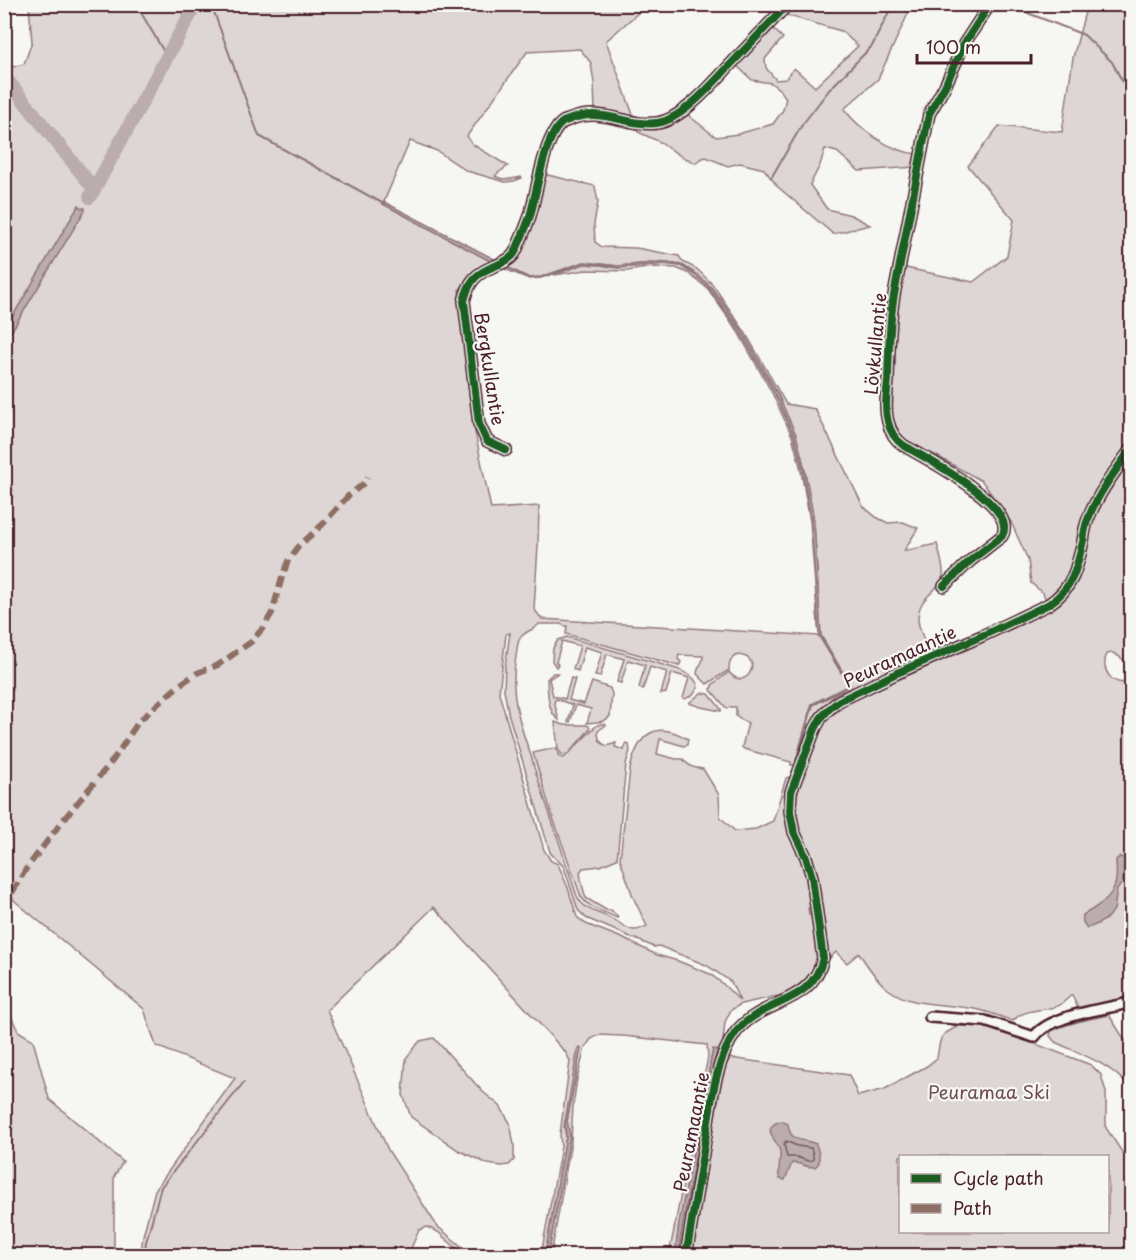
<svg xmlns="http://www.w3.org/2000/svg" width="1136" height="1260" font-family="'Playpen Sans',sans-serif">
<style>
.green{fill:#ddd6d5;stroke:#947a80;stroke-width:1.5;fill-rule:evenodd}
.water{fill:#bbadae;stroke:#8e747a;stroke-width:1.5}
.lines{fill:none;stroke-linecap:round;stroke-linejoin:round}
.shore{stroke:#77585f;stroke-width:1.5}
.stream{stroke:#8e747a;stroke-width:2}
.river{stroke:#bbadae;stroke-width:14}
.minor-casing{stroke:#4a1f2b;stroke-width:14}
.minor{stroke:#f6f6f2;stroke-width:9}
.quiet{stroke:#8d6e63;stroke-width:6;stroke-dasharray:12 6;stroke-linecap:butt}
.cycleway-casing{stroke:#f6f6f2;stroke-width:11}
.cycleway{stroke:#1b5e20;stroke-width:8}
.labels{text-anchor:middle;stroke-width:4.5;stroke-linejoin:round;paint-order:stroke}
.street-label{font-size:18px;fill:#4a1f2b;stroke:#f6f6f2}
.park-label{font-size:18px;fill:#6f4d56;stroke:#f6f6f2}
</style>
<rect width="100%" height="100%" fill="#f6f6f2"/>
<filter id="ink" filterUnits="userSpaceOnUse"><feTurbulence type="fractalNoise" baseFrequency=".0167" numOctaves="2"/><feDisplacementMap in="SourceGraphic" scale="12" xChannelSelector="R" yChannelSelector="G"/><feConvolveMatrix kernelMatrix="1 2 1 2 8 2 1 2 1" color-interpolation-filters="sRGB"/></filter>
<g filter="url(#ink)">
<path class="green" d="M29 5H647L606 41 635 120 595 113 594 83 591 63 580 49 527 52 467 136 472 144 508 166 498 173 495 176C503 181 512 179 521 177L522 178 514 181 505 182 467 171 437 151 410 141 383 204 494 263 484 265 459 290 475 432 491 509 539 506 538 546 534 609 542 619 819 636 810 521 800 466 792 436 772 393 738 332 708 289 688 273 676 268 654 267 627 271 586 270 554 275 584 264 601 265 618 268 664 264 681 266 695 275 709 288 739 330 775 394 794 436 802 466 811 520 819 636 849 686 812 704 796 761 813 705 851 686 821 636 814 521 804 466 796 435 777 393 741 329 711 287 682 265 665 262 618 266 584 262 541 277 529 278 503 265 515 255 543 174 595 186 598 202 594 224 595 242 602 247 636 248 679 256 683 262 697 269 713 285 745 332 786 404 815 409 863 506 876 517 888 523 903 522 918 528 904 551 937 544C939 551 944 569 943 576 941 584 934 590 929 595 908 614 922 635 931 656L853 692 813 724 809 732 798 762 796 765H791V762L744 749 742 747 748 723 740 719 736 716V707H729L727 709 711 690 712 685 729 672C745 693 763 660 743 656 733 653 729 661 729 670L707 684 697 674C697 667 704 663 703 656L679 655 678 659 681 662 679 666 566 634 567 626H564L561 624H539C534 630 525 631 520 638 517 643 517 651 516 656 511 687 515 706 524 736 527 746 532 756 534 767L577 896C584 911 599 912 612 919 619 922 626 929 634 930 638 931 643 927 647 926L633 897 620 859 630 769C638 735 654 719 688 739L687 745 684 746 660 739 657 754 676 759H683C689 767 694 768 703 769L719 795 720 817 735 831 756 829 773 821 786 778 789 777 791 779 790 824 807 875 813 907 808 908 809 915H814L818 944V958L814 970 791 993 741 1004 731 1010 725 1022 722 1051 681 1255H678L682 1225 708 1100 713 1049 679 1224 675 1255H669L708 1057 707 1045 623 1036 599 1035 591 1039 585 1048 577 1079 573 1106 571 1142 551 1255H548L570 1136 567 1121 581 1048 564 1126 566 1137 545 1255H541L561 1147 560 1134 570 1061 566 1053 434 907 327 1010 388 1150 437 1226 472 1255H464L438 1232 427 1227 419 1230 408 1255H139L141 1253 143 1236 155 1190 235 1078 156 1046 144 1009 16 902 5 891 4 57 13 67 24 64 32 42ZM510 633 505 666 504 690 509 716 550 852C554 858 559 861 564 867L578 910 586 918 654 947 659 946 706 965 731 982 740 1001 723 984 710 974 678 961 657 955 622 938 586 924 577 917 568 888 558 864 551 861 544 850 499 693 506 634Z
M793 5H912L878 79 844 109C861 131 890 151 917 154L915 167 859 171 837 152 825 149 820 165 810 185 827 209 851 215 870 225 833 234 778 187 764 169 740 163 728 166 706 157 700 159 696 163 682 157 660 142 638 132 636 126 684 112 716 137 738 134 773 124 783 110 786 98 780 90 771 83 752 80 734 63 770 26 783 38 765 59 766 68 776 80 786 79 794 68 815 87 858 46 841 31 782 14Z
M1075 5H1131V440L1103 483 1082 524 1073 566 1067 581 1060 590 1047 602 1043 593 1031 583 1028 560 1011 522 982 481 935 455 903 440 890 413 893 309 901 267 973 282 1007 256 1014 220 968 166 999 126 1062 132 1073 58 1085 12Z
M894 263 897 265 884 403H880L887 303Z
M1131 454V997L1079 1011 1072 995C1068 998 1064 1002 1060 1005 1045 1012 1025 1007 1013 1021 999 1016 984 1010 969 1008 942 1003 911 1007 888 989 876 980 867 965 859 953L847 963 836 952 828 960 815 872 798 827 796 798 808 754 824 721 853 700 1022 624 1057 605 1071 590 1080 567 1092 519 1097 507ZM1113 653C1125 659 1130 665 1131 680 1114 690 1099 669 1107 654Z
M567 637 677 669C686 673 697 677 698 688L693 695 685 699 683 698 689 678 672 673 666 693 661 694 667 672 650 667 643 689 639 688 645 665 628 660 621 683 617 682 624 659 607 654 600 677 595 676 602 652 585 647 578 671 573 669 580 646 562 641 556 662 558 665 556 667 552 661 553 648 558 640Z
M553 673H558L549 679 553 696 565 699 571 678 575 679 569 700 584 704 592 682 610 688 612 694 610 716C605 723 595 722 587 723L591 709 576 705 570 722H568L573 705 556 699 554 702 559 720C547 712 548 692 547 679Z
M701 693 709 694 721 709V711L701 707 689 703Z
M555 722 564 725H586L589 726 590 729 568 754 562 755 558 749Z
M601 724H605L606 725 598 731C598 739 600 743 607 746L616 743 615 747 624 750 626 743 629 744 630 751 626 764 617 859 600 866 583 868 580 872C581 881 583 889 586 898L606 910H611L618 917 617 918C604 911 590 910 581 897L552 815 533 753 556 748 559 757 564 758 596 726Z
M4 1001 18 1031 33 1040 49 1099 123 1162 114 1177V1250L110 1255H5Z
M1109 1015 1131 1050V1089C1111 1064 1083 1055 1055 1042L1050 1036 1051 1031C1069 1023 1089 1019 1109 1015Z
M959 1026H988L1091 1065 1101 1075 1106 1092V1128L1126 1158 1131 1139V1189L1123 1225 1131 1221V1255L690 1256 723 1070 730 1058 849 1075 858 1096 885 1089 927 1066 937 1058C941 1035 938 1036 959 1026ZM900 1156H1108V1232H900Z
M434 1038 483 1092 500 1106 510 1123 514 1145V1160L509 1165 501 1166 488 1164 458 1150 411 1117 403 1095 406 1058 420 1041Z"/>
<path class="water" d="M384 202 498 261 494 263 383 204Z
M79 205 81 208H85V210L5 342V329Z
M584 262 618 266 665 262 682 265 697 274 711 287 741 329 777 393 796 435 804 466 814 521 821 636 851 686 813 705 797 761 796 760 812 704 849 685 819 636 811 520 802 466 794 436 775 394 739 330 709 288 695 275 681 266 664 264 618 268 601 265 584 264 541 278 529 279 500 267 503 265 529 278 541 277Z
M1119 857 1124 858 1125 861 1124 875 1122 883 1117 890 1114 910 1105 920 1093 926 1087 928C1083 924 1082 921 1083 915 1097 907 1114 897 1116 880 1117 873 1116 866 1116 860Z
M578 1048H581L567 1121 570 1136 548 1255H545L566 1137 565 1122Z
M713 1049 717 1050C704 1118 688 1186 678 1255L675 1256 679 1224Z
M781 1121 788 1124C790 1143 802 1138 816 1144L819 1154V1163L815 1167C805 1168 801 1162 792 1163L785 1180 780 1179 779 1177C778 1169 781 1160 780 1152 779 1141 758 1128 781 1121Z"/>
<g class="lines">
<path class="shore" d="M786 1141 797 1146 811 1148 813 1154V1160L808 1161 797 1157H787L784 1144Z"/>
<path class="stream" d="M136 4 167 57
M211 4 259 136 384 204
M1005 4 1084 35 1112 62 1132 99
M771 178 802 125 829 90 872 46 893 4
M144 1256 146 1242 161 1187 244 1082"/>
<path class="river" d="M4 76 94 189
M90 197 196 4"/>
<g class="minor-casing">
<path id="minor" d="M506 450 487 441 479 424 464 301C469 281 476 273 495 266 502 263 510 260 514 254 517 250 518 245 520 241 524 232 527 225 530 216 537 193 544 135 563 122 565 121 569 120 571 119 604 107 627 127 657 123 682 120 714 82 731 64 750 44 769 24 788 4
M944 586 970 561 1002 536C1020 506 923 457 903 445 895 439 890 431 888 422 884 408 887 393 888 380 889 351 889 323 894 295L929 114 945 86 964 44 990 4
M930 1017 985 1021 1034 1037C1051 1014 1105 1010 1132 1002
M686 1256C692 1219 698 1183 704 1147 710 1112 714 1061 736 1032 763 998 812 1006 823 958L812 877 806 857 794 832 790 811 791 792 815 729 821 718 829 709 839 701 897 673 984 635 1049 604C1073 588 1077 568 1083 541 1084 534 1085 526 1088 519 1098 493 1116 470 1132 448"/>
</g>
<use href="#minor" class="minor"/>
<path class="quiet" d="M12 893 26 869 64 819 113 760 139 721 178 686 197 673 218 665 251 642 263 628 272 613 282 577 288 561 299 546 323 524 348 496 362 485 368 477"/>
<g class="cycleway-casing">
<path id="cycleway" d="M506 450 487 441 479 424 464 301C469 281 476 273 495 266 502 263 510 260 514 254 517 250 518 245 520 241 524 232 527 225 530 216 537 193 544 135 563 122 565 121 569 120 571 119 604 107 627 127 657 123 682 120 714 82 731 64 750 44 769 24 788 4
M944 586 970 561 1002 536C1020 506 923 457 903 445 895 439 890 431 888 422 884 408 887 393 888 380 889 351 889 323 894 295L929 114 945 86 964 44 990 4
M686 1256C692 1219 698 1183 704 1147 710 1112 714 1061 736 1032 763 998 812 1006 823 958L812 877 806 857 794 832 790 811 791 792 815 729 821 718 829 709 839 701 897 673 984 635 1049 604C1073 588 1077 568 1083 541 1084 534 1085 526 1088 519 1098 493 1116 470 1132 448"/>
</g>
<use href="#cycleway" class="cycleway"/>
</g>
</g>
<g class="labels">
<g class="street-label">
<text transform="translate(876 344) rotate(-85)" y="6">Lövkullantie</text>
<text transform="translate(489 369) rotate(81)" y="6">Bergkullantie</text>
<text transform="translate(900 657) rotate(-25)" y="6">Peuramaantie</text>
<text transform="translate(692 1132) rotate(-79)" y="6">Peuramaantie</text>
</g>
<g class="park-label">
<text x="989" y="1099">Peuramaa Ski</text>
</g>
</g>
<rect width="1136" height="1260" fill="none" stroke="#f6f6f2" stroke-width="24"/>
<rect x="12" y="12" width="1112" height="1236" fill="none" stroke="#4a1f2b" stroke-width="2" filter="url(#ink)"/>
<rect x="899" y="1155" width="210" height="78" fill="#f6f6f2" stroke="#b1a0a2" stroke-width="1.5"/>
<rect x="911" y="1174" width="30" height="9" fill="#1b5e20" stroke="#b1a0a2" stroke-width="1.5"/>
<text x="953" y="1185" font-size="18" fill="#4a1f2b">Cycle path</text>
<rect x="911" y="1204" width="30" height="9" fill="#8d6e63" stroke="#b1a0a2" stroke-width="1.5"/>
<text x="953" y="1215" font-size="18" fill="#4a1f2b">Path</text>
<path d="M917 54v9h114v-9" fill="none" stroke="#4a1f2b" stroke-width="3"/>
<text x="926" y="54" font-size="18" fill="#4a1f2b" stroke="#f6f6f2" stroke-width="4.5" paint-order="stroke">100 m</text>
</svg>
